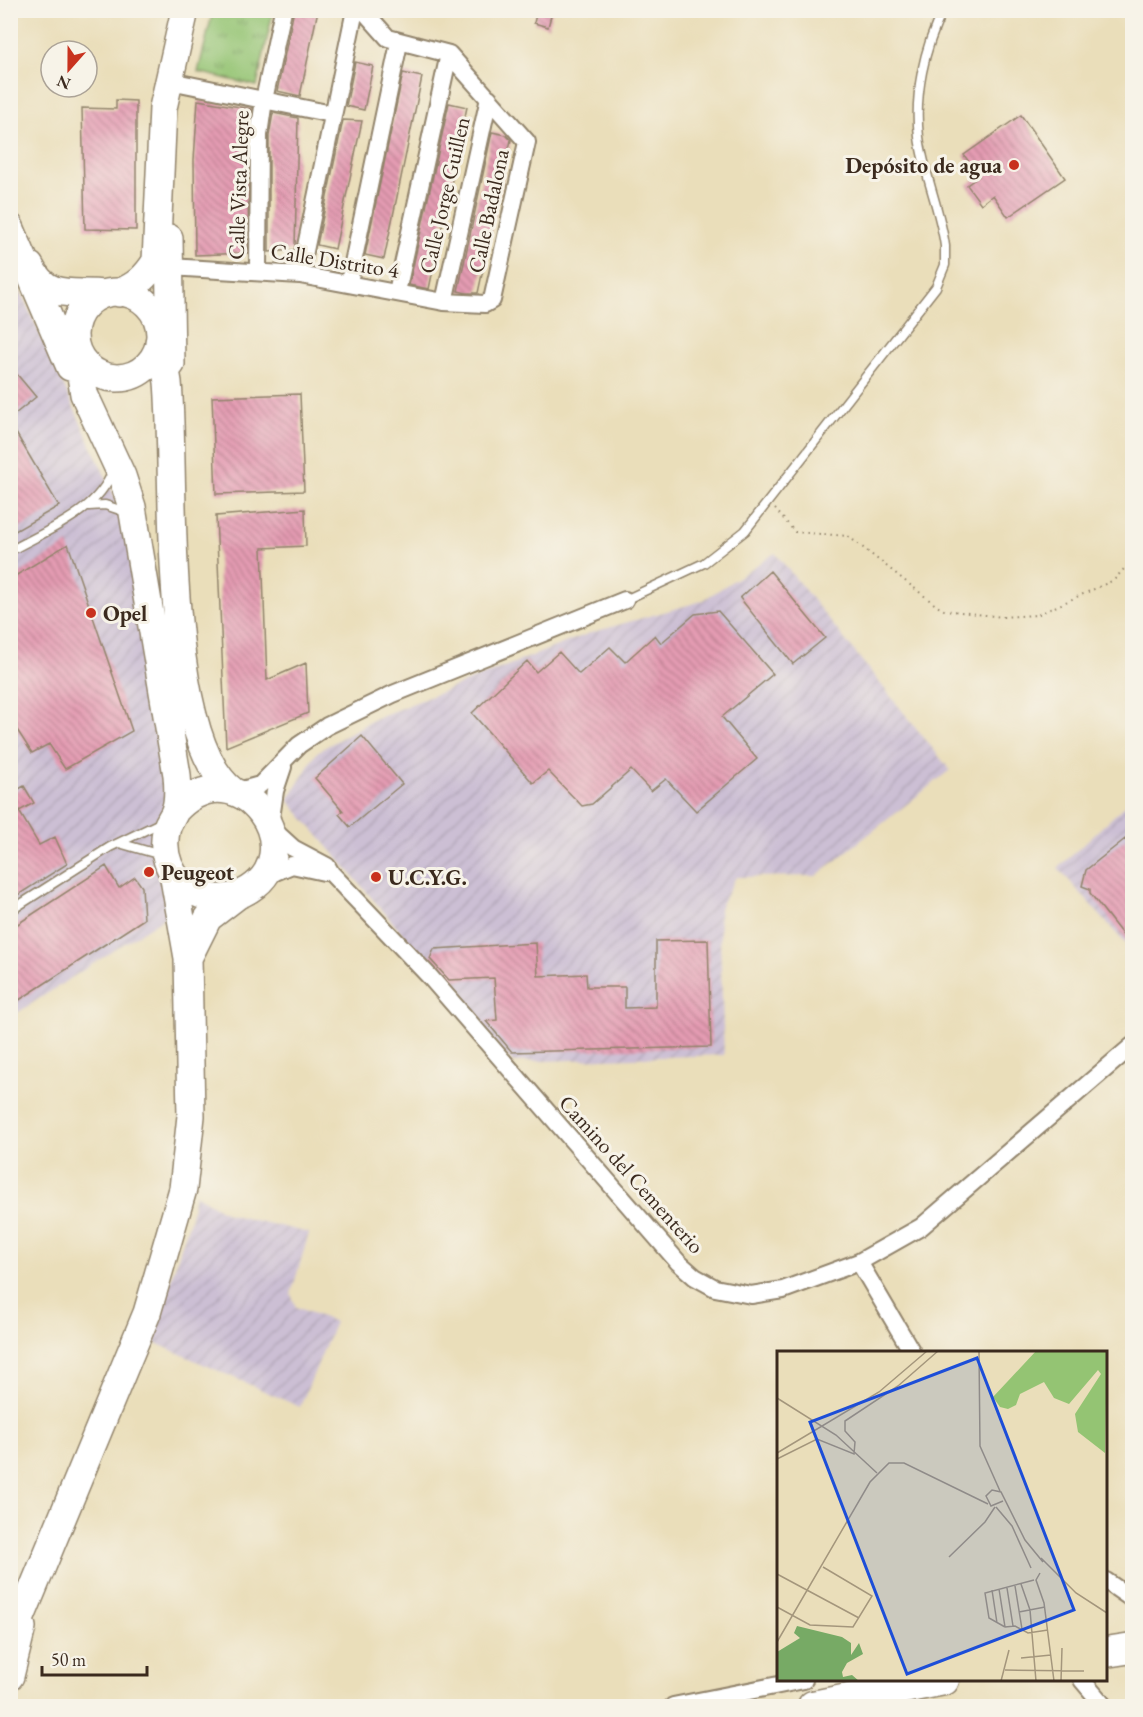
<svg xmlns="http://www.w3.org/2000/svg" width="1143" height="1717" font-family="'EB Garamond',serif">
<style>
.industrial{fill:url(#industrial-furrows)}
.park{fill:url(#park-tufts);stroke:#687748;stroke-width:1.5}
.building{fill:url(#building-back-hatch)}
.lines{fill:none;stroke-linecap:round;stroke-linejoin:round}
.lane-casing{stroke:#92846c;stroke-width:11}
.street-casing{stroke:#92846c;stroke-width:20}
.primary-casing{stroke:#92846c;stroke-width:30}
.highway-casing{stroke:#92846c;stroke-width:33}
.path{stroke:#92846c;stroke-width:2;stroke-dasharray:1.5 4.5;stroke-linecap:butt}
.lane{stroke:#fff;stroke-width:8}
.street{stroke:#fff;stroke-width:16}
.primary{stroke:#fff;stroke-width:27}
.highway{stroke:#fff;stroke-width:30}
.poi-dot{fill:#c8321e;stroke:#f7f3e8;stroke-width:2}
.labels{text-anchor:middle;stroke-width:6;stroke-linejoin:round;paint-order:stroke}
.poi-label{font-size:22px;font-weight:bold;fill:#3b2a1e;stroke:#f7f3e8;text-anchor:start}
.street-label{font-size:22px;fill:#3b2a1e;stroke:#f7f3e8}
.inset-road{fill:none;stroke:#a4967c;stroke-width:1.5}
.view{fill:#1d4ed8;fill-opacity:0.15;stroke:#1d4ed8;stroke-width:3}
.inset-edge{fill:none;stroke:#3b2a1e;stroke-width:3}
</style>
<defs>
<pattern id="industrial-furrows" width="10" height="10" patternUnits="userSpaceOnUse" patternTransform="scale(1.5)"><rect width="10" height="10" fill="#ccbfd4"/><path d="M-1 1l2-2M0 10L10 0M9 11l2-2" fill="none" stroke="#b0a4b6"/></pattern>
<pattern id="park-tufts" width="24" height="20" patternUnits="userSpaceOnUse" patternTransform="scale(1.5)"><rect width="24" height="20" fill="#94c473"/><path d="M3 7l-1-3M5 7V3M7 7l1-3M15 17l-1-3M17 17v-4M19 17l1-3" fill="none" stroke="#7a9f5e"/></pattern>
<pattern id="building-back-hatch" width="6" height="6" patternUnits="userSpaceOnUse" patternTransform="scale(1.5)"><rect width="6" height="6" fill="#e49bb2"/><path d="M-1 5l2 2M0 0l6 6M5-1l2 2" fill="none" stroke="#ba7f90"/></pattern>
</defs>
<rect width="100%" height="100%" fill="#f7f3e8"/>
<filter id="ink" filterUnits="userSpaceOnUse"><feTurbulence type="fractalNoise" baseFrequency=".0167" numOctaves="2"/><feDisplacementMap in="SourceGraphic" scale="12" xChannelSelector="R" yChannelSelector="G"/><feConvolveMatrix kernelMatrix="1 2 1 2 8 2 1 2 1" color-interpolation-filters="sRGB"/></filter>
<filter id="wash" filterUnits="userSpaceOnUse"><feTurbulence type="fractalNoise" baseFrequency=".008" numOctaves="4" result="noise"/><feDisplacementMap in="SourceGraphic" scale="24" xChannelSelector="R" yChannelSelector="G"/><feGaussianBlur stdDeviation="1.35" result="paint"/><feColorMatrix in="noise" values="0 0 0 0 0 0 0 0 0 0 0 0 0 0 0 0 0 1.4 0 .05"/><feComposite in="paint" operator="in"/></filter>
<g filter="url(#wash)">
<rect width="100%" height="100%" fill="#eadeba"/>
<path class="industrial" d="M10 269 126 521 170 780 165 810 151 824 166 890 168 915 11 1017Z
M775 553 950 770 816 876 736 877 719 908 724 1055 512 1062 288 800 317 752 376 718 590 633 702 601Z
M1132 799V951L1058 868Z
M195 1194 228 1214 309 1233 291 1294 296 1307 335 1322 300 1407 151 1341 191 1217Z"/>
<path class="park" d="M213 11H273L257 86 198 72Z"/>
<g id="blocks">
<path class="building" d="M294 10H318L300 96 277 91Z
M537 10 552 12 548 27 534 23Z
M355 62 373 66 364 110 346 106Z
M403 73 422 77 384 259 365 255Z
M116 100 136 101V230L85 229 82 108 116 109Z
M198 100 252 109 249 135 248 253 195 255 194 160Z
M449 103 467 107 429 289 409 285Z
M273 113 298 118 295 247 294 250 269 252V136Z
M1021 115 1065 178 1008 217 993 195 981 204 967 185 979 176 964 155Z
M343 120 362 121 335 249 317 245Z
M492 132 506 135 511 140 478 293H467L458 291Z
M10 366 36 397 10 418Z
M300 394 304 491 216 494 212 397Z
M10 423 59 506 10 534Z
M305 509 306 546 262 548 267 680 306 663 308 713 226 747 216 516Z
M68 544 132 731 65 769 49 744 32 753 10 719V579Z
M770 571 825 638 793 664 740 598Z
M718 611 773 674 722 717 757 759 696 811 666 779 651 791 631 770 592 804 582 806 548 771 533 783 472 713 527 661 536 672 559 652 579 674 610 647 625 662 655 635 661 643 695 614Z
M362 736 402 784 350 827 339 814 343 811 315 778Z
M24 786 34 803 19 811 39 845 55 837 67 864 10 900V794Z
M1125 839 1132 850V947L1090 893V889L1082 886 1086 870Z
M106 866 119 888 135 877 142 887 144 919 10 1006V929Z
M708 940 711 1047 512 1052 486 1021 497 1020 494 978 449 980 430 959 434 949 536 943 538 976 586 974 587 987H625V1008L656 1007V941Z"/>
</g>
</g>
<g filter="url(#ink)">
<use href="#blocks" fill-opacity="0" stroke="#92846c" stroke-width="1.5"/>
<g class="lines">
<g class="lane-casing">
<path id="lane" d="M89 506 105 505 126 512
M10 551C47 530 98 512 113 470
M625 600 704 563 745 531 936 287 945 265V246C940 209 924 174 919 137 914 95 924 48 943 10
M119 843 161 855
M10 911 110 847 162 822"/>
</g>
<g class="street-casing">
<path id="street" d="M363 10 388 38 449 54
M170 81 332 114
M170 267 300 275 444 302 485 304 492 300 527 142 449 54
M258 271 259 135 264 100 283 10
M300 275 355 10
M349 282 399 43
M397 292 449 54
M444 302 489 98
M235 792 260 785 299 745 327 726 393 694 625 600
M270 825 275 791 283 767
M271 828 293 848 327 866 331 873 430 977 678 1262 695 1277 715 1288 751 1295 783 1290 859 1262 921 1227 1132 1046
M263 877 292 865 324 872
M859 1262 912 1352
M1106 1581 1132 1599
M1082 1680 1104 1706
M673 1706 804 1680"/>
</g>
<g class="primary-casing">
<path id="primary" d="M10 227 70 367
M169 238 171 364
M30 266C48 302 74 290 104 294
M74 335a43 43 0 1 1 86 0a43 43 0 1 1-86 0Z
M119 293C137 285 146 277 156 261L163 108 185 10
M159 342C162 355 166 369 168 382 176 472 160 738 234 792
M77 352 84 394 122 476 132 507 177 775C178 786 179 800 175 811 173 817 169 821 167 827 160 853 170 881 195 892 210 900 228 900 243 893 318 856 239 742 175 811
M188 958 208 918 238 895
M10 1644 147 1313 183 1189 191 1116 188 958 173 873
M10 1676 22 1627"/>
</g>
<g class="highway-casing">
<path id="highway" d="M1106 1652 1132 1648
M813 1706 944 1680"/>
</g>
<path class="path" d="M775 509 795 532 848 536 937 606 944 610 1002 617 1037 615 1114 580 1132 560"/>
<use href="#lane" class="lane"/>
<use href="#street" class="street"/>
<use href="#primary" class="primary"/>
<use href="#highway" class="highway"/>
</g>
</g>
<g class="poi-dot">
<circle cx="1014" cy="165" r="6"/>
<circle cx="91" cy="613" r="6"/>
<circle cx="149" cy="872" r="6"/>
<circle cx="376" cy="877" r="6"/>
</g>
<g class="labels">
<g class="poi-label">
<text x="1002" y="173" text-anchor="end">Depósito de agua</text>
<text x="103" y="621">Opel</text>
<text x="161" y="880">Peugeot</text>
<text x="388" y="885">U.C.Y.G.</text>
</g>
<g class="street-label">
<text transform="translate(238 185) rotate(-88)" y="8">Calle Vista Alegre</text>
<text transform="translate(444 195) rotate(-77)" y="8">Calle Jorge Guillen</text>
<text transform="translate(488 211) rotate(-78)" y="8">Calle Badalona</text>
<text transform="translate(335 260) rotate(9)" y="8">Calle Distrito 4</text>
<text transform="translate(632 1174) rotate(48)" y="8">Camino del Cementerio</text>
</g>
</g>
<g transform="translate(777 1351)">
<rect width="330" height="330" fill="#eadeba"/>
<path d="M259 0H330L328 102 301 81 298 63 324 23 321 19 292 53 277 47 267 31 243 43 239 54 231 58 223 56 216 46Z" fill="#94c473"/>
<path d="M20 275 65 286 74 292V304L82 292 86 303 70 312 65 321 66 326 75 324 82 330H0V301L23 287 17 282Z" fill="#77aa65"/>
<path class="inset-road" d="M202 0 203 95 223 140M0 47 59 84 100 122M0 102 102 41 150 0M0 108 40 88 77 103 78 91 68 80V70L121 35 161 0M226 150 214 155 209 145 215 139 224 141 248 189 266 211M219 156 235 175 254 217M172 206 208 171 218 156M264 207 299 242 330 262M263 222 259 229 267 252 277 330M0 223 82 267M244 233 253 259 259 330M238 235 245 278M230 237 236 275M222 238 228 276M215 239 220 272M0 256 33 274 76 276 95 245 46 216M242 261 268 256M228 276 212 267 208 242 257 229M228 276 238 275 251 282 271 279M0 291 93 131 112 112H127L211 153M244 307 274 304M228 319 307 320M224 330 232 299M284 330 285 297"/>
<path class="view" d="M200 7 297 259 130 323 33 71Z"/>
<rect width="330" height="330" class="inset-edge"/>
</g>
<rect width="1143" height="1717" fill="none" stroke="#f7f3e8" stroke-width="36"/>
<g transform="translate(69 69) rotate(201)"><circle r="28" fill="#f7f3e8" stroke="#aca397" stroke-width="1.5"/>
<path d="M0-4.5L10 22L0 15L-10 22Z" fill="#c8321e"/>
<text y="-9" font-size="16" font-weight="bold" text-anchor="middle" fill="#3b2a1e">N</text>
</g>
<path d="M42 1666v9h105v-9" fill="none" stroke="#3b2a1e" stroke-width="3"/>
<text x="51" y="1666" font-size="18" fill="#3b2a1e" stroke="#f7f3e8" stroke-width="4.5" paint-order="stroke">50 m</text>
</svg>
